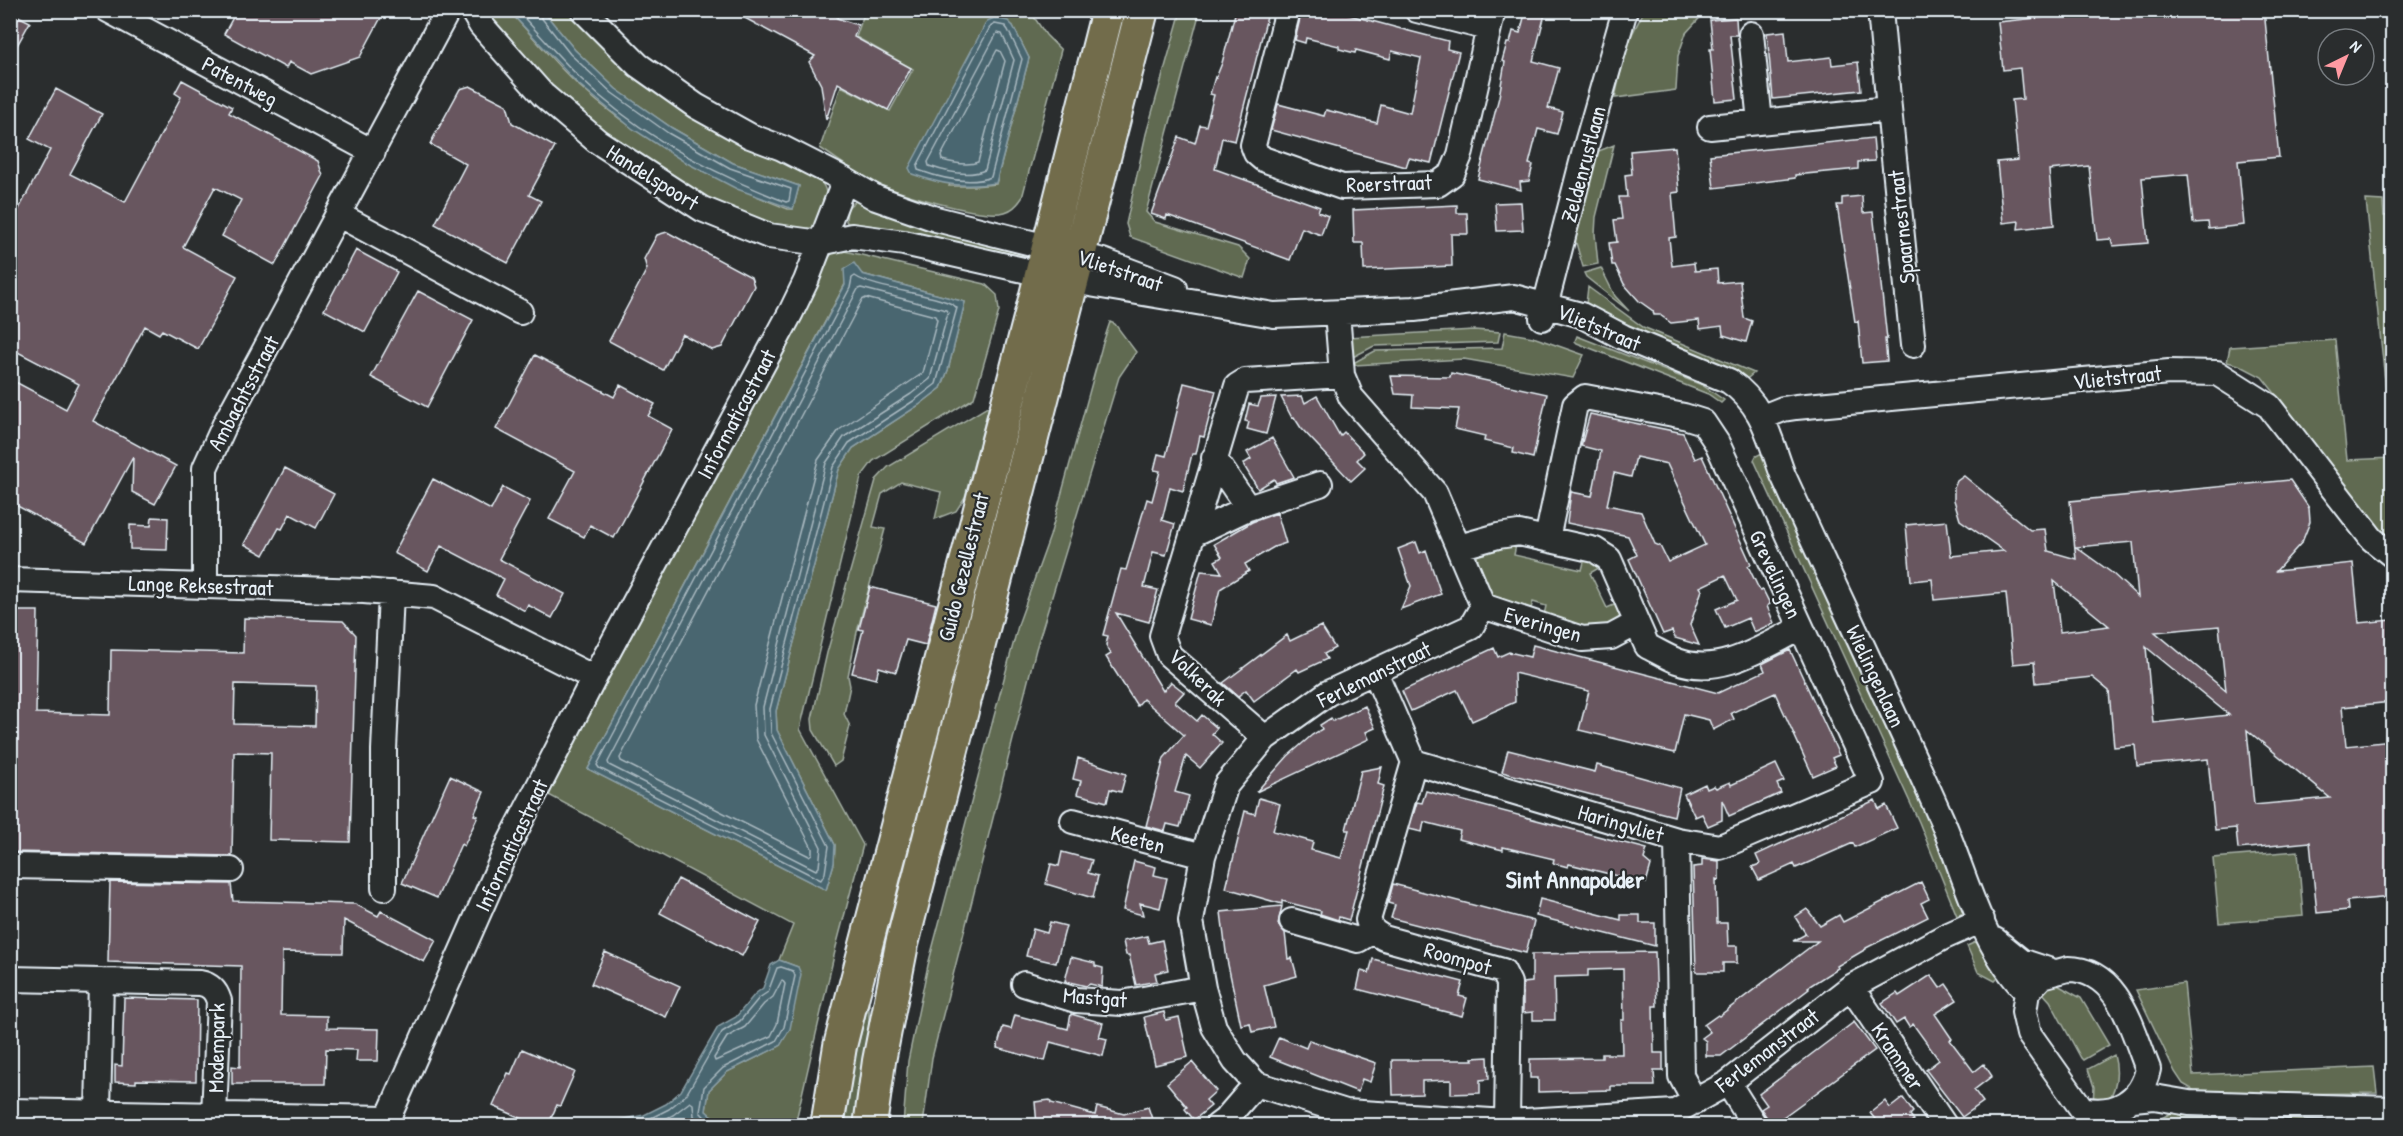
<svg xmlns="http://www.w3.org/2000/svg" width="2403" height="1136" font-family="'Patrick Hand',sans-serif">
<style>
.green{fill:#616b51;stroke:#a4aea4;stroke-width:1.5;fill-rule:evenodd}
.water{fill:#4a666f;stroke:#899ea6;stroke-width:1.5}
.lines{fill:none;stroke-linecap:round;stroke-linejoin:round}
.shore{stroke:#a9b9c1;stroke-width:1.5}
.building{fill:#67565e;stroke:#e8f1f8;stroke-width:1.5;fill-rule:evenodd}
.minor-casing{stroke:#e8f1f8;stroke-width:28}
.major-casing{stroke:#e8f1f8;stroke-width:36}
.minor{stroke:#2a2d2e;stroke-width:24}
.major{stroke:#726c4b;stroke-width:32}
.labels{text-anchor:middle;stroke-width:4.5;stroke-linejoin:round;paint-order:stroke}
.street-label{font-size:22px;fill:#e8f1f8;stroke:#2a2d2e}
.neighbourhood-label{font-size:24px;font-weight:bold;fill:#e8f1f8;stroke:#2a2d2e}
</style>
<rect width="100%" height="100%" fill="#2a2d2e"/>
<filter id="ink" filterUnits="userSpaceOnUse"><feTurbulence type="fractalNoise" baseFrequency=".0167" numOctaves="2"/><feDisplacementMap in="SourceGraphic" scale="12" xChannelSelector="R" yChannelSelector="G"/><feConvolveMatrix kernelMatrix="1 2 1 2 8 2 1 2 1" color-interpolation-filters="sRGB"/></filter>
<g filter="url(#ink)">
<path class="green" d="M485 11H509C532 35 553 62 577 84 639 140 710 179 788 209H793L799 186 733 163 672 128 616 89 575 50 543 11H572L800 163C831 189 831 188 817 225L804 232 791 233 719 208 621 150 523 62Z
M865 11H1030L1046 35 1061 50 1022 198C1018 204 1013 210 1005 212 981 219 895 192 871 181 853 172 837 159 820 148L841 86 890 111 913 69 856 37ZM1013 26 1029 58 996 184 974 186H949Z
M1181 11H1200L1146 212 1155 222 1238 247 1250 259 1244 278 1130 237 1126 224 1146 134Z
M1644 11H1706L1686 33 1678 56 1676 90 1615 98 1626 46Z
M1614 145 1596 217 1595 234 1598 264 1583 267 1574 236 1596 152Z
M857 200 1029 254 1028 257 873 227 851 228 846 221 847 208Z
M2366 200 2383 201 2384 216 2392 215V447Z
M836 249 985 284 997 295 999 311 974 398 873 461 861 477 800 729 863 845 836 947 795 1125H722L706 1111 709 1090 727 1072 780 1046 798 967 779 960 793 925 545 793 826 261ZM862 274 965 302 948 370 941 388 919 405 853 448 839 469 776 711 777 730 835 845 834 863 826 890 588 769 845 284 846 275Z
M1601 268 1615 296 1629 311 1586 277 1584 273Z
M1588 287 1643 327 1754 373 1743 382 1585 312Z
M1110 322 1115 324 1136 352 1119 377 1036 649 932 1058 923 1125H903L908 1061 928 965 1019 622 1050 536 1102 346Z
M1474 330 1500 332 1498 342 1374 346 1349 359 1348 337Z
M1505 332 1533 337 1584 355 1573 378 1464 359 1355 365V362L1375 351 1502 348Z
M1577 336 1702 385 1724 400 1721 403 1708 394 1577 343 1575 341Z
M2335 340 2347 460 2392 458V544L2370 523 2297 421 2262 377 2239 365 2227 362 2230 347Z
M989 406 965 497 956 511 935 519 941 492 901 482 882 494 873 527 885 529 857 632 848 676 850 686 844 714 850 726 841 761 834 766 813 730 812 719 827 653 876 480 888 467Z
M1762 453 1971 909 1957 916 1919 822 1754 460 1756 456Z
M1517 539 1514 555 1582 570 1586 554 1604 565 1590 573 1607 608 1621 602V614L1616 623 1589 633 1544 615 1546 606 1533 602 1530 611 1490 597 1477 565V552Z
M2298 851 2303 916 2219 923 2213 858Z
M1985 938 2004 972 1995 981 1978 972 1967 946Z
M2054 983 2081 998 2109 1045 2083 1060 2081 1058 2050 1001 2041 991Z
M2184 983 2193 1075 2374 1067 2377 1093 2231 1094 2195 1091 2183 1084 2175 1072 2136 990Z
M869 1002V1025L858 1125 842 1126 853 1065Z
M2114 1055C2119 1073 2117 1088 2107 1103L2093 1104 2094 1087 2088 1069Z
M2181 1108 2392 1117V1126H2146Z"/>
<path class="water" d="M509 11H543L575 50 616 89 672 128 733 163 799 186 793 209 737 189 683 161 633 129 577 83Z
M994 18 1008 21 1013 26 1029 58 996 183C963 188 943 185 912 174L909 168 987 21Z
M854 263 862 274 965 302 948 370 941 388 919 405 853 448 839 469 776 711 777 730 835 845 834 863 826 890 588 769 845 285 844 269Z
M779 960 798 967 801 974 790 1029 780 1046 727 1072 709 1090 706 1111 722 1125H606L610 1122 644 1115 666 1104 681 1091 718 1027 736 1017 755 994 763 988 771 965Z"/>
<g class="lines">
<path class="shore" d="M517 10C538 33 558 56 579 77 637 134 711 173 786 202L789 201 791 189 730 168 668 133 612 93 570 54 540 16 539 10
M995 24 1005 26 1008 30 1022 59 991 177C969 186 940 178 918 170L917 166 990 27Z
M997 33 1002 34 1014 60 985 170C969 177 946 172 929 166L928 162Z
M997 50 1000 51 1005 61 978 162C968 166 953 163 942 160L941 156Z
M855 276C875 290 947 295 957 308L936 384 915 400 849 443 833 467 770 709 771 733 829 846 825 873 821 880 599 768 597 765 850 288 852 278Z
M861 288 946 310 948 313 930 379 911 394 844 437 826 463 763 707 764 735 821 847 819 867 816 870 609 765 608 762 858 289Z
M866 298 935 316 937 320 923 373 839 430 818 460 754 705 756 739 812 848V854L809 856 621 761 620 758 862 300Z
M782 980 785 984 777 1024 771 1036 715 1061 714 1058 727 1037 745 1027 764 1004 773 997Z
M622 1126 647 1120 669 1109 686 1095 722 1032 740 1021 759 998 768 992 777 968 781 967 793 971 795 976 784 1027 776 1041 723 1068 704 1087 700 1112 713 1126
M653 1126 673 1115 690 1102 693 1104 694 1116 702 1126"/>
</g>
<path class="building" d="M237 10H385L360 57 311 74 289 62 286 68 224 34Z
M730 10H831L839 15 837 18 858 25 854 37 911 68 888 110 838 83 826 120 821 85 809 62 815 56Z
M1236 10H1255V13L1267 17 1235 141 1222 138 1215 169 1320 207 1318 212 1328 216 1321 235 1302 228 1290 260 1167 215 1166 219 1151 214 1179 137 1195 143 1200 125 1206 126 1214 95 1210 94 1215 77 1216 78 1222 63Z
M1302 10H1331L1409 31 1448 41 1447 49 1459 52 1431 163 1409 158 1406 167 1271 130 1278 104 1324 116 1326 110 1377 123 1381 105 1410 113 1421 58 1392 51 1390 59 1356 50 1355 53 1339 49V46L1306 38 1305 43 1295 40Z
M1526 10H1546L1533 61 1559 68 1548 108 1563 112 1557 134 1538 129 1529 164 1533 165 1529 181 1520 182 1521 190 1478 179 1499 97 1505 62 1502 61 1507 43H1510L1513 31 1520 33Z
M2055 10H2264L2279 157 2238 161 2244 225 2209 229 2208 222 2193 223 2188 174 2142 178 2148 243 2113 246 2111 239 2097 240 2089 166 2049 170 2054 225 2018 229 2019 221 2003 223 1997 162 2018 160 2012 100 2023 99 2020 68 2003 70 1998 22 2056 16Z
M10 12 30 22 10 58Z
M1736 18 1737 35H1730L1737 99 1715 101 1710 49H1713L1710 20Z
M1785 31 1788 62 1831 57 1832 65 1858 62 1861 90 1773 99 1767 33Z
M182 80 232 107 229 113 318 161 323 176 275 265 222 236 241 200 215 187 183 247 237 276 215 318 198 349 162 330 159 334 145 326 93 421 176 466 155 504 132 492 133 457 86 543 10 502V379L66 409 79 384 10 348V226L50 150 29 139 56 89 102 114 70 174 125 202 181 97 175 93Z
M470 86 507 105 512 123 555 147 529 195 541 201 508 263 435 224 466 164 430 144 460 89Z
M1873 138 1875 161 1858 162V169L1795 175V178L1714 188 1710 155Z
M1675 147 1679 192 1672 193 1676 237 1669 238 1672 266 1694 263 1695 271 1717 269 1718 283 1740 281 1744 318 1752 321 1746 342 1723 335 1722 326 1700 329 1699 320 1671 323 1660 315H1654L1653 311 1639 301 1624 284 1615 265H1612L1609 243 1617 242 1614 220 1622 219 1619 197H1627L1625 175 1632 174 1630 151Z
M1862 196 1863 213 1873 212 1887 339H1885L1887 361 1862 363 1858 321 1855 322 1837 205H1842V198Z
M1521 202 1523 230 1497 231 1495 203Z
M1457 205V213H1467L1468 234H1451L1452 266 1364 270 1363 243H1354L1353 210Z
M667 232 751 277 754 286 722 347 712 350 682 334 663 370 609 341 647 269 644 259 657 235Z
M356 250 397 272 365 332 324 310Z
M418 291 473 320 427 407 371 377Z
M535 355 614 397 620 385 655 404 648 416 672 429 614 538 590 525 584 537 549 519 575 471 496 429Z
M1451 373 1547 394 1533 458 1513 453 1514 448 1484 441 1485 436 1455 429 1459 409 1412 407 1413 395 1395 394 1391 376 1450 377Z
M1184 383 1216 391 1204 437 1200 436 1196 454H1192L1183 491 1170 487 1162 520 1175 524 1170 541 1166 555 1153 552 1144 587 1158 590 1149 622 1116 613 1163 691 1171 682 1184 692 1175 702 1197 721 1202 715 1217 728 1212 734 1222 743 1200 768 1186 756 1175 792 1189 796 1180 827 1167 824 1165 831 1146 826 1164 758 1184 735 1143 699 1137 706 1106 657 1111 654 1106 645 1108 636 1103 635 1121 569 1126 570 1147 499 1152 501 1160 471 1154 470 1158 454 1166 456Z
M1302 396 1305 403 1317 396 1340 436 1344 432 1364 453 1357 460 1365 468 1351 481 1301 428 1294 417 1292 418 1281 397Z
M1276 397 1266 434 1247 429 1249 422 1245 421 1249 404 1258 406 1261 398Z
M1590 414 1683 433 1695 459 1702 456 1751 564 1748 566 1760 591 1763 590 1770 604 1767 606 1774 623 1754 632 1748 618 1725 628 1716 609 1737 600 1725 575 1700 587 1702 590 1690 625 1699 645 1675 638 1672 631 1663 634 1629 559 1637 555 1628 536 1567 523 1571 492 1592 496 1601 451 1581 446ZM1636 457 1667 464 1705 545 1668 562 1660 546 1655 544 1641 512 1607 505 1614 473 1631 477Z
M1272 438 1294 477 1276 483 1274 479 1258 489 1243 464 1251 459 1247 452Z
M285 468 334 494 316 528 290 514 282 529 279 528 264 555 244 544Z
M1964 476 2030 530 2045 529 2048 551 2076 559 2070 501 2290 480 2309 508 2310 522 2302 542 2276 571 2353 563 2359 623 2392 620V702L2342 707 2346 746 2392 741V897L2347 901 2348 910 2317 913 2310 842 2238 849 2236 828 2215 830 2208 759 2137 766 2135 745 2114 747 2109 691 2092 677 2036 683 2034 662 2013 664 2006 593 1934 600 1932 579 1911 581 1906 525 1947 521 1951 556 2004 551 1960 520 1954 500V488L1957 481ZM2133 542 2138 597 2112 573 2076 547ZM2054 581 2109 626 2060 632ZM2219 626 2226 691 2155 632ZM2146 647 2229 715 2153 723ZM2247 730 2330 798 2254 805Z
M433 479 491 510 503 487 530 501 499 559 565 594 552 618 528 605 525 611 496 595 504 579 441 546 428 571 394 553Z
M1277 513 1286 543 1274 547 1245 564 1249 571 1220 589 1211 625 1188 619 1201 571 1222 573 1215 561 1222 557 1214 544 1252 522Z
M152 517 168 518 167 550 130 549V525L151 526Z
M1416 542 1420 553 1426 550 1441 594 1401 609 1411 586 1398 549Z
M870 587 936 604 926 645 906 640 896 672 879 667 876 679 852 673 863 630 859 629Z
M10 611H38L36 713 110 715 111 650 243 653 244 618 343 621 356 635 350 842 269 840 271 753 234 752 232 856 10 852ZM235 684 316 686 315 726 234 724Z
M1321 626 1335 648 1324 654 1327 659 1299 672 1297 669 1254 701 1246 690 1238 696 1223 683 1287 635 1290 641Z
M1533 645 1718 693 1765 671 1762 664 1790 650 1839 755 1832 758 1836 766 1813 776 1775 693 1731 713 1734 719 1713 730 1709 720 1684 714 1675 753 1579 730 1589 691 1514 673 1515 702 1472 721 1457 690 1411 711 1402 691 1494 648 1498 657 1509 652 1530 657Z
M1365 706 1375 728 1366 732 1369 739 1256 792 1288 756 1312 735 1322 729 1320 725 1331 718 1333 721Z
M1508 750 1595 772 1597 765 1680 788 1674 816 1502 772Z
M1078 758 1126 774 1121 792 1110 789 1107 802 1077 794 1081 781 1073 779Z
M1776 764 1784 781 1777 784 1781 793 1729 816 1722 800V820L1708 826 1702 814 1695 817 1684 794 1705 784 1707 789 1714 786 1716 788 1730 782 1731 785Z
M1382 767 1378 784 1384 786 1349 920 1339 917 1338 920 1320 914 1321 911 1282 901V904L1226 888 1245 811 1255 814 1259 798 1280 804 1273 831 1313 842 1311 850 1341 858 1349 830H1346L1361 771Z
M450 776 484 792 474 815 478 816 464 846 461 844 437 898 402 883Z
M1426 791 1647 849 1644 859 1651 865 1646 883 1569 864 1568 867 1553 863 1554 859 1503 847V850L1458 839 1460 831 1424 822 1422 832 1409 829 1417 802 1422 803Z
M1875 800 1879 809 1886 805 1897 828 1855 847 1853 843 1796 868 1794 864 1759 880 1752 867 1760 864 1756 855Z
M1062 852 1092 860 1088 873 1098 876 1093 898 1046 884 1051 864 1059 866Z
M1702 859 1719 861V880L1716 879 1717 923H1727L1728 946H1737V963H1723V972H1696L1693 867 1702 866Z
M1134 861 1156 867 1154 875 1167 878 1160 908 1140 903 1143 915 1123 910Z
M678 879 760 922 742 956 660 913Z
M110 882 231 884 233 901 355 904 378 916 381 911 436 940 424 962 344 920 343 953 282 952 281 1015 327 1016V1028L379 1029 378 1061H356L357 1050 326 1049 325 1084H232V1066L240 1067 241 966 108 962Z
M1921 882 1929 899 1921 903 1928 917 1866 948V949L1837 966 1838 968 1808 987 1809 989 1721 1056H1706V1041L1702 1038 1710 1032 1704 1025 1718 1015 1719 1016 1818 941H1793L1806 934 1795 917 1807 909 1820 926 1839 915 1843 922Z
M1393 884 1534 921 1526 953 1391 918 1395 905 1388 903Z
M1540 899 1621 920V915H1640V923H1655V946L1536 916Z
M1282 906 1278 924 1285 933 1288 959 1292 958 1297 976 1264 985 1274 1027 1252 1032 1250 1023 1241 1025 1227 960 1221 912Z
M1050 922 1066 926 1056 963 1026 956 1033 929 1047 933Z
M1147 936 1149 943 1162 940 1168 970 1155 973 1157 981 1136 985 1129 955H1126L1123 941Z
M605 952 680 986 666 1017 591 984Z
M1655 952 1657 1006H1653L1654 1053H1663V1071H1654L1655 1086H1611V1090L1538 1092V1078H1530V1059L1602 1058V1054H1622L1621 1020H1624L1623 969 1588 970V976L1554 977 1555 1020H1533V1012L1523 1013V983L1532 982V954Z
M1071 957 1095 963V966L1103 968 1102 987 1090 984 1086 986 1065 981Z
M1373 959 1463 982 1459 996 1467 998 1462 1016 1357 989 1361 971 1369 973Z
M1931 975 1940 988 1946 984 1957 1000 1935 1014 1952 1039 1950 1040 1974 1072 1984 1064 1992 1076 1974 1090 1983 1102 1962 1117 1926 1070 1939 1060 1913 1024 1909 1027 1904 1019 1896 1024 1882 1003 1897 993 1899 996Z
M124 998 197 1000 196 1081 136 1080V1083L115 1082V1065L122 1066Z
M1164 1012 1166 1020 1179 1017 1188 1057 1155 1065 1144 1017Z
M1071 1014 1103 1023 1099 1037 1107 1039 1103 1056 1050 1042 1045 1061 997 1048 1003 1027 1011 1029 1015 1015 1068 1029Z
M1854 1022 1875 1050 1772 1125 1761 1109 1767 1105 1759 1094Z
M1279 1037 1306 1048 1309 1040 1376 1063 1370 1082 1362 1079 1358 1092 1270 1057Z
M522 1049 575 1072 560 1106 557 1105 548 1125H537L493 1106 508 1073 511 1074Z
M1488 1057 1489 1079 1480 1080V1093L1451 1094V1080L1422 1081V1094L1393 1095 1392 1060H1473L1472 1058Z
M1192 1062 1216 1091 1206 1100 1211 1106 1194 1120 1185 1109 1187 1107 1167 1083Z
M1903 1098 1913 1112 1910 1115 1914 1120 1906 1125H1880L1870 1113 1885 1101 1890 1108Z
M1050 1100 1051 1103 1095 1115 1097 1107 1124 1114 1148 1107 1154 1125H1037L1035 1102Z"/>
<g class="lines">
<g class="minor-casing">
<path id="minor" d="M108 10 373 152
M472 10 481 25 543 95 597 141 702 209 769 236 820 243 852 236 904 243 1072 281 1274 315 1414 309 1514 297 1581 315 1623 337 1729 381C1764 405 1769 438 1783 475 1835 589 1890 703 1941 818 1966 876 1981 946 2027 992
M583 10 638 65 696 106 750 136 782 148 845 180 876 198 936 219 1103 261 1175 288
M1288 10 1253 145 1256 153 1263 159 1342 187 1438 184 1452 174 1460 155 1493 10
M1417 10 1445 17
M1447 10 1445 17 1488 28
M1751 34 1760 122
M1889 109 1913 345
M1710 127 1889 109 1880 10
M339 215 520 312
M1337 313 1342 375 1351 397 1435 493 1483 606 1471 627 1328 693 1265 738 1226 785 1203 856 1191 921 1203 988 1214 1027 1235 1061 1256 1084 1346 1112 1507 1122 1675 1112 1728 1083 1851 987 1944 937 1982 920
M1542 318 1588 139 1625 10
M1763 417 1783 409 1796 407 2169 372 2217 373 2269 406 2372 539 2392 555
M1214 458 1248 508
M1193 534 1248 508 1320 484
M1547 539 1575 405 1585 397 1684 416 1703 422 1717 443 1872 782 1720 847 1677 840
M1459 547 1498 536 1519 533 1595 550 1609 559 1647 646C1657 651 1667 657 1677 661 1721 677 1764 646 1801 628
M10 580 364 591 434 597 594 678
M205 585V468L225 424 448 10
M1483 606 1582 639 1611 637 1637 623
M1375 672 1414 762 1368 920 1373 931 1384 938 1503 971 1509 983 1507 1122
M1265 738 1169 655 1162 636 1237 386 1245 381 1342 375
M1414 762 1677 840 1681 1076 1695 1102
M1073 821 1203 856
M10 866 231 870
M384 888V750L391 593
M1292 921 1358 940 1373 931
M1995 940 2021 961 2054 972
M2068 969C2119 969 2132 1030 2148 1069 2141 1102 2114 1116 2082 1109L2029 1034 2024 1012 2027 992 2042 976Z
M10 979 101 981
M1024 984 1076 1000 1122 1003 1203 988
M1851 987 1945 1126
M1728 1083 1755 1126
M2133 1099 2154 1097 2189 1103 2392 1109
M10 1111 388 1118 509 844 594 678 791 312 806 281 845 180
M98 1112 101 981 200 983C211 985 216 991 219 1001L214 1115
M1217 1126 1225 1120 1256 1084"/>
</g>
<g class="major-casing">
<path id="major" d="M827 1126 840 1046 849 1010 1035 299 1108 10
M870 1126 879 1061 902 944 1142 10"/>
</g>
<use href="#minor" class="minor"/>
<use href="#major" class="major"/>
</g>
</g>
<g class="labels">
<g class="street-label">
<text transform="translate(240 81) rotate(28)" y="8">Patentweg</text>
<text transform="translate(1583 164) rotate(-75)" y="8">Zeldenrustlaan</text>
<text transform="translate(653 177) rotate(32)" y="8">Handelspoort</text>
<text transform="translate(1389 183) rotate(-2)" y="8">Roerstraat</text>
<text transform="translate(1901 227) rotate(-96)" y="8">Spaarnestraat</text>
<text transform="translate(1120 270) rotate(19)" y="8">Vlietstraat</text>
<text transform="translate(1599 327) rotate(23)" y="8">Vlietstraat</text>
<text transform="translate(2117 377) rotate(-6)" y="8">Vlietstraat</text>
<text transform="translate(243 393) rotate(-62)" y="8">Ambachtsstraat</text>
<text transform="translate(736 414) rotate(-62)" y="8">Informaticastraat</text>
<text transform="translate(963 567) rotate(-76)" y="8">Guido Gezellestraat</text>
<text transform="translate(1776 574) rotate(65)" y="8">Grevelingen</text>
<text transform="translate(201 585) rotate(2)" y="8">Lange Reksestraat</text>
<text transform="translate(1543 624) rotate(16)" y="8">Everingen</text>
<text transform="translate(1374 674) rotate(-26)" y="8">Ferlemanstraat</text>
<text transform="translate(1876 676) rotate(65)" y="8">Wielingenlaan</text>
<text transform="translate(1198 677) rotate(44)" y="8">Volkerak</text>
<text transform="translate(1621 823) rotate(16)" y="8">Haringvliet</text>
<text transform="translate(1138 839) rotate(15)" y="8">Keeten</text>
<text transform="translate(511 845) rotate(-65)" y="8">Informaticastraat</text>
<text transform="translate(1458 958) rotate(16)" y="8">Roompot</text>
<text transform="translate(1095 997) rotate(5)" y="8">Mastgat</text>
<text transform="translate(216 1048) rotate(-89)" y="8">Modempark</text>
<text transform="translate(1767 1050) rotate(-37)" y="8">Ferlemanstraat</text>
<text transform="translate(1898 1056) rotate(56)" y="8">Krammer</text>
</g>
<g class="neighbourhood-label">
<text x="1575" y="888">Sint Annapolder</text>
</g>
</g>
<rect width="2403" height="1136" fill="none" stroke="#2a2d2e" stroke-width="36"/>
<rect x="18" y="18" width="2367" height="1100" fill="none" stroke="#e8f1f8" stroke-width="2" filter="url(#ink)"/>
<g transform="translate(2346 57) rotate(43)"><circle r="28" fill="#2a2d2e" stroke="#767b7f" stroke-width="1.5"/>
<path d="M0-4.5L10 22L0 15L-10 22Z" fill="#ff9aa2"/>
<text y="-9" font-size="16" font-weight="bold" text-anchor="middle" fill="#e8f1f8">N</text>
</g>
</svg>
